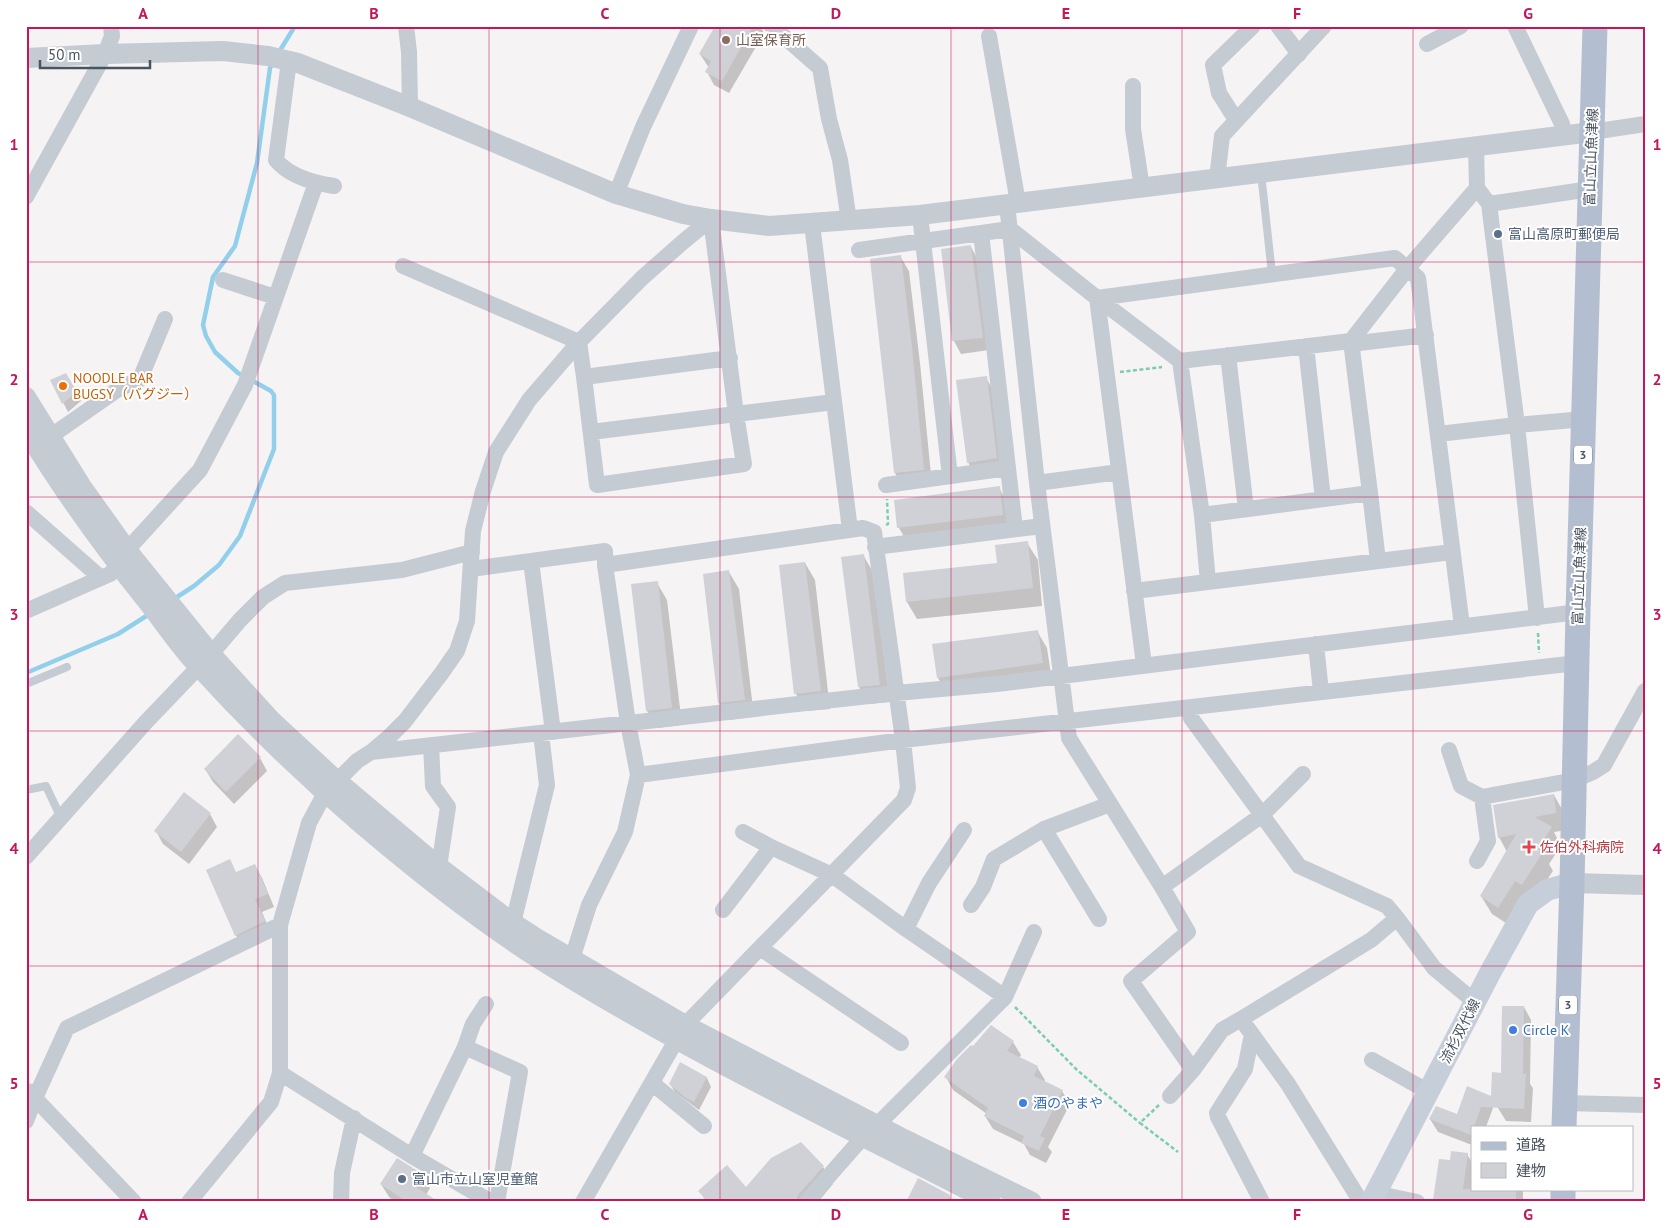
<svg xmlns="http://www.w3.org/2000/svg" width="1671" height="1228" font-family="'PT Sans','Noto Sans JP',sans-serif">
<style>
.shadow{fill:#0003}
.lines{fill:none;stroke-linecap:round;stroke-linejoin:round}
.stream{stroke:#92cfeb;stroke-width:4.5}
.building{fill:#cfd1d7}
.path{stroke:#7ccdae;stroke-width:2.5;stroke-dasharray:4 2.5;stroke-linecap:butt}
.service{stroke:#c4cbd3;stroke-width:8}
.minor{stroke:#c4cbd3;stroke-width:16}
.tertiary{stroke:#c4cbd3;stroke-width:20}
.secondary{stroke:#c6ceda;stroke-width:22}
.primary{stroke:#b3bfd0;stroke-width:25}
.grid{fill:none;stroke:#c2185b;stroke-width:1;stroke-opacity:0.55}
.education-dot{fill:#8d6e63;stroke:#fff;stroke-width:2}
.service-dot{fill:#5c6f8a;stroke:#fff;stroke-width:2}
.food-dot{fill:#e8710a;stroke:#fff;stroke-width:2}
.health-dot{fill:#e0444e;stroke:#fff;stroke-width:2}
.shop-dot{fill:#3f7fe0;stroke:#fff;stroke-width:2}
.labels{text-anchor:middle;stroke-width:4;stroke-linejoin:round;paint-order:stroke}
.shield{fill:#fff;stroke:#808790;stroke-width:1}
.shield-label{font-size:12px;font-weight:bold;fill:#4a5360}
.education-label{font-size:14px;fill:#785e54;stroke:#fff;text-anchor:start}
.street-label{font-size:14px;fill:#4a5360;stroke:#fff}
.service-label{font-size:14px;fill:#4e5e75;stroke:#fff;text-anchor:start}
.food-label{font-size:14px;fill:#c56008;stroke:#fff;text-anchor:start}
.health-label{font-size:14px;fill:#be3a42;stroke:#fff;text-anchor:start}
.shop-label{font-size:14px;fill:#366cbe;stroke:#fff;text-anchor:start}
.neatline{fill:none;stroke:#c2185b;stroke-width:2}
.grid-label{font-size:16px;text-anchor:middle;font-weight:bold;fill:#c2185b}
</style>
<rect width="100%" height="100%" fill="#f5f3f3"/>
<path class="shadow" d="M716 26H760L764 33 729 93 714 85 707 72 709 68 700 54Z
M971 247 978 260 989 350 961 354 954 341 942 250Z
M900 256 909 271 920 363 932 485 904 488 895 473Z
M65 374 81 401 68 412 52 381Z
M986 378 994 391 1003 471 975 475 968 462Z
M999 488 1009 505 1013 532 909 545 899 528 895 501Z
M1027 543 1038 560 1042 606 917 619 907 602 904 574 999 564Z
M863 555 873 572 890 702 869 704 859 687Z
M805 563 815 580 830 709 806 711 796 694 780 566Z
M729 572 739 589 754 717 729 720 719 703Z
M657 583 667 600 682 725 657 728 647 711Z
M1037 631 1047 648 1052 681 948 695 938 678Z
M260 758 267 771 234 804 213 782 205 769Z
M1554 795 1564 813 1566 830 1554 832 1561 846 1549 864 1553 871 1532 902 1509 925 1492 914 1481 896 1507 852 1499 837Z
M210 814 217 827 189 864 163 844 156 831Z
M255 865 262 878 274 907 262 912 271 934 243 948 236 935 237 873Z
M1524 1007 1531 1020 1530 1084 1533 1088 1531 1122 1506 1121 1498 1108 1502 1074Z
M992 1027 1013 1042 1021 1055 1019 1058 1037 1067 1045 1080 1044 1082 1062 1091 1070 1104 1048 1147 1052 1152 1046 1163 1030 1155 1024 1144 993 1129 985 1116 987 1114 953 1090 946 1077Z
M680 1064 707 1078 711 1087 699 1110 675 1092 670 1084Z
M1485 1095 1493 1108 1486 1127H1472V1145L1438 1132 1430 1119 1436 1108 1457 1116Z
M1467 1154 1472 1163V1189H1523V1202H1436L1434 1199 1451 1162Z
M823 1167 833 1184 818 1202H706L700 1191 746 1189Z
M423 1175 430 1188 426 1195 431 1202H396L389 1197 381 1184Z
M949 1196 953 1202H908Z"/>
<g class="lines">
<path class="stream" d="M279 52 295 26
M244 376 238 373 215 352 206 336 203 325 213 277 235 246 257 163 270 68 273 63
M174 599 194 586 219 565 240 536 274 449V395L271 391 251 380
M26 673 118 634 151 613"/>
</g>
<path class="building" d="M715 26H753L722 81 705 72 711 61 699 54Z
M971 245 983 338 952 341 941 249Z
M901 255 912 347 924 470 894 473 870 259Z
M66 373 77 392 62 404 50 380Z
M987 376 997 458 967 463 956 380Z
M1000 486 1003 515 897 528 894 500Z
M1028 541 1033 588 906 602 903 573 997 563 995 545Z
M864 554 880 685 858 687 841 557Z
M805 562 821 691 794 694 779 565Z
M729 570 745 700 718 703 703 574Z
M658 581 672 708 646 711 631 584Z
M1038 630 1043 663 937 678 932 644Z
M238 734 261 757 226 792 204 769Z
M184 792 211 813 181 852 154 831Z
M1554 794 1556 813 1535 817 1552 827 1538 849 1543 852 1522 885 1515 881 1498 908 1480 896 1516 834 1498 838 1493 805Z
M230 859 236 872 255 864 268 894 255 899 265 921 235 936 206 870Z
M1502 1006H1524L1523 1074H1526L1524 1109 1481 1107 1474 1127H1472L1471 1135 1429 1119 1436 1106 1457 1114 1467 1086 1491 1096 1492 1072 1501 1073Z
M991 1025 1014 1041 1007 1051 1038 1066 1034 1076 1063 1090 1040 1136 1045 1138 1039 1151 1021 1143 1024 1136 984 1116 988 1108 944 1077 957 1059 971 1045 973 1046Z
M680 1062 707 1077 694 1102 686 1098 669 1084Z
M801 1142 824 1166 798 1195 796 1202H708L698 1191 727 1165 746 1187 771 1158Z
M1451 1151 1468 1153 1463 1189H1516V1202H1447L1433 1200 1439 1159 1450 1160Z
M397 1158 424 1175 416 1187 439 1202H407L380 1184Z
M918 1178 950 1195 947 1202H906Z"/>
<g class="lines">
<path class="path" d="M1120 372 1162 367
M886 525 888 524 887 499
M1538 633 1539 653
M1015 1007 1076 1069 1140 1123
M1159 1105 1140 1123 1178 1152"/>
<path class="service" d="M1261 173 1272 274
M26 684 67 667
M26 790 46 786 61 818"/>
<path class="minor" d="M406 26 409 52 410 107
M772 26 820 68 829 119 840 160 849 221
M1278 26 1299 54
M1515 26 1562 124 1565 137
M989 36 1018 203
M1427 44 1461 26
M289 61 276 160C289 176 314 183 334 186
M1133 86V129L1142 188
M1236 120 1219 93 1213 65 1253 26
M1592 132 1645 124
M1217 179 1222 136 1324 26
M1477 188 1489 204 1517 425 1537 618
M616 194 643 127 691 26
M26 197 105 54 112 36 111 26
M1007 204 1037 483 1069 738 1162 887 1262 815 1191 718 1189 708
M1489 204 1590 189
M920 215 950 476
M711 219 736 414 834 402
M812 224 850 530
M981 233 1015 529
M859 250 1010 229 1097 298 1180 361
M403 266 579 342 584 377 730 358
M223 280 275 297
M1097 298 1395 258 1418 278 1462 626
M1097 298 1144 665
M1426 335 1359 343 1351 341 1180 361 1202 515 1370 493 1351 341 1407 269 1477 188 1476 147
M1306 346 1323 499
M1228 355 1246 509
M584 377 597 485 744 464 736 414 591 432
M1438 434 1517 425 1584 419
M51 436 117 390 140 379 165 319
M1037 483 1119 472
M886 485 1008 468
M1370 493 1378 561
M26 512 101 578
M1202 515 1208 582
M875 547 1042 526
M127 550 200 470 245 385 316 183
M531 561 553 732
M605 565 628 723 638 775 903 740 1577 663
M471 569 605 551V565L863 528 874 532 903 740 908 788 904 800 685 1025 583 1202
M1134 591 1452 552
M26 611 110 574 118 566
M1316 644 1321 692
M431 745 433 786 448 807 439 867
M1449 750 1461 786 1482 797 1575 780 1593 772 1604 765 1645 691
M371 752 896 693 997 684 1578 612
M1303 774 1262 815 1299 866 1387 906 1397 918 1371 940 1241 1019 1288 1084 1361 1202
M771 847 832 875 906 929 929 883 964 830
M26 857 145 723 211 654 240 620 263 597 285 583 402 570 472 552
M1477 861 1488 841 1482 797
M1162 887 1188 932 1131 981 1193 1070 1222 1030 1241 1019
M971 905 983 887 994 859 1044 829
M723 910 771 847 743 832
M1397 918 1434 968 1475 1002
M1099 919 1044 829 1110 804
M513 923 547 785 541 733
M906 929 1005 997
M760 948 901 1043
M572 959 589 905 625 832 638 775
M486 1004 473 1024 465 1047 520 1072 497 1202
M1252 1034 1245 1069 1217 1113 1218 1117 1262 1202
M1372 1060 1429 1092
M280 1073 412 1156 491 1202
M652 1083 704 1126
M28 1091 134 1202
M1170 1096 1193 1070
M1564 1103 1645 1105
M26 1121 35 1098 67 1028 280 925
M877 1125 1005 997 1034 932
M412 1156 465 1047
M1375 1193 1417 1202
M189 1202 271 1102 280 1073V925L309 823 325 793 357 761 371 752 390 736 405 721 441 674 457 651 467 621 473 531 483 491 496 452 529 400 579 342 642 278 684 241 711 219
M341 1202 342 1173 354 1118
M806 1202 864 1136"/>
<path class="tertiary" d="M26 58 105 54 223 51 268 56 298 63 410 107 616 194 683 214 711 219 769 226 920 215 1592 132
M26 397 82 487 127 550 211 654 271 720 337 781 439 867 513 923 536 938 685 1025 904 1139 1032 1202
M26 430C63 491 105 549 150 605 167 627 182 650 201 669 251 724 304 775 360 823 414 869 470 914 530 953 677 1047 836 1122 991 1202
M1572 883 1645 885"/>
<path class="secondary" d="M1371 1202 1490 973 1528 904 1547 890 1572 883"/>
<path class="primary" d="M1564 1127 1572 883 1578 612 1595 26
M1563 1202V1189"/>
</g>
<path class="grid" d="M258 26V1202M489 26V1202M720 26V1202M951 26V1202M1182 26V1202M1413 26V1202M26 262H1645M26 497H1645M26 731H1645M26 966H1645"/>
<circle class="education-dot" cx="726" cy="40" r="5"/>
<g class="service-dot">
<circle cx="1498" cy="234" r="5"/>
<circle cx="402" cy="1179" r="5"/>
</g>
<circle class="food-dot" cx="63" cy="386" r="5"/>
<path class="health-dot" d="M1526.5 839.5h5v5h5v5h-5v5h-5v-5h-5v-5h5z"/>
<g class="shop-dot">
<circle cx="1513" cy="1030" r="5"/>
<circle cx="1023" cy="1103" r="5"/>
</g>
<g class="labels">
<g class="shield">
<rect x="1574" y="445.5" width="18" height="19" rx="4"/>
<rect x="1559" y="995.5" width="18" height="19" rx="4"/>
</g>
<g class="shield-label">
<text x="1583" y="459">3</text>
<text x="1568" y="1009">3</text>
</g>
<g class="education-label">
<text x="736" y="45">山室保育所</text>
</g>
<g class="street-label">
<text transform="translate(1591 157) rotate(-88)" y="5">富山立山魚津線</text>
<text transform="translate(1579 576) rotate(-88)" y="5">富山立山魚津線</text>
<text transform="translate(1460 1031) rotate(-63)" y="5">流杉双代線</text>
</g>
<g class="service-label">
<text x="1508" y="239">富山高原町郵便局</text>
<text x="412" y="1184">富山市立山室児童館</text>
</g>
<g class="food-label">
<text x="73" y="383">NOODLE BAR<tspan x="73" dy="16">BUGSY（バグジー）</tspan></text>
</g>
<g class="health-label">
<text x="1540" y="852">佐伯外科病院</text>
</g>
<g class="shop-label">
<text x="1523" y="1035">Circle K</text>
<text x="1033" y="1108">酒のやまや</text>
</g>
</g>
<rect width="1671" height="1228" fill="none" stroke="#ffffff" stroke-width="55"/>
<rect x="1471" y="1126" width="162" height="65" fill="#ffffff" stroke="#b7babf"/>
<rect x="1481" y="1142" width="25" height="8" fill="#b3bfd0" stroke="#b7babf"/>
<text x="1516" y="1150" font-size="15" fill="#4a5360">道路</text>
<rect x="1481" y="1163" width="25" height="15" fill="#cfd1d7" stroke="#b7babf"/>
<text x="1516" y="1176" font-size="15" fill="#4a5360">建物</text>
<path d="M40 60v8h110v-8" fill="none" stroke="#4a5360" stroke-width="2.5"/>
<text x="48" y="60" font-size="15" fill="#4a5360" stroke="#ffffff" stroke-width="4" paint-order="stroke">50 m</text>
<rect x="28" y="28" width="1616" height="1172" class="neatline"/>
<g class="grid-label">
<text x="143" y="19">A</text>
<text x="374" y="19">B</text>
<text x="605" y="19">C</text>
<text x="836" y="19">D</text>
<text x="1066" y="19">E</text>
<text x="1297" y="19">F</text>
<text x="1528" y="19">G</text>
<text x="14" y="150">1</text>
<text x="1657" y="150">1</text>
<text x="14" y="385">2</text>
<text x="1657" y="385">2</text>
<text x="14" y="620">3</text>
<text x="1657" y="620">3</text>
<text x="14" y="854">4</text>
<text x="1657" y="854">4</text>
<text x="14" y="1089">5</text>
<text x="1657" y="1089">5</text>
<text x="143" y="1220">A</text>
<text x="374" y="1220">B</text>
<text x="605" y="1220">C</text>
<text x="836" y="1220">D</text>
<text x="1066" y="1220">E</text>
<text x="1297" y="1220">F</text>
<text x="1528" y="1220">G</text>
</g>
</svg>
